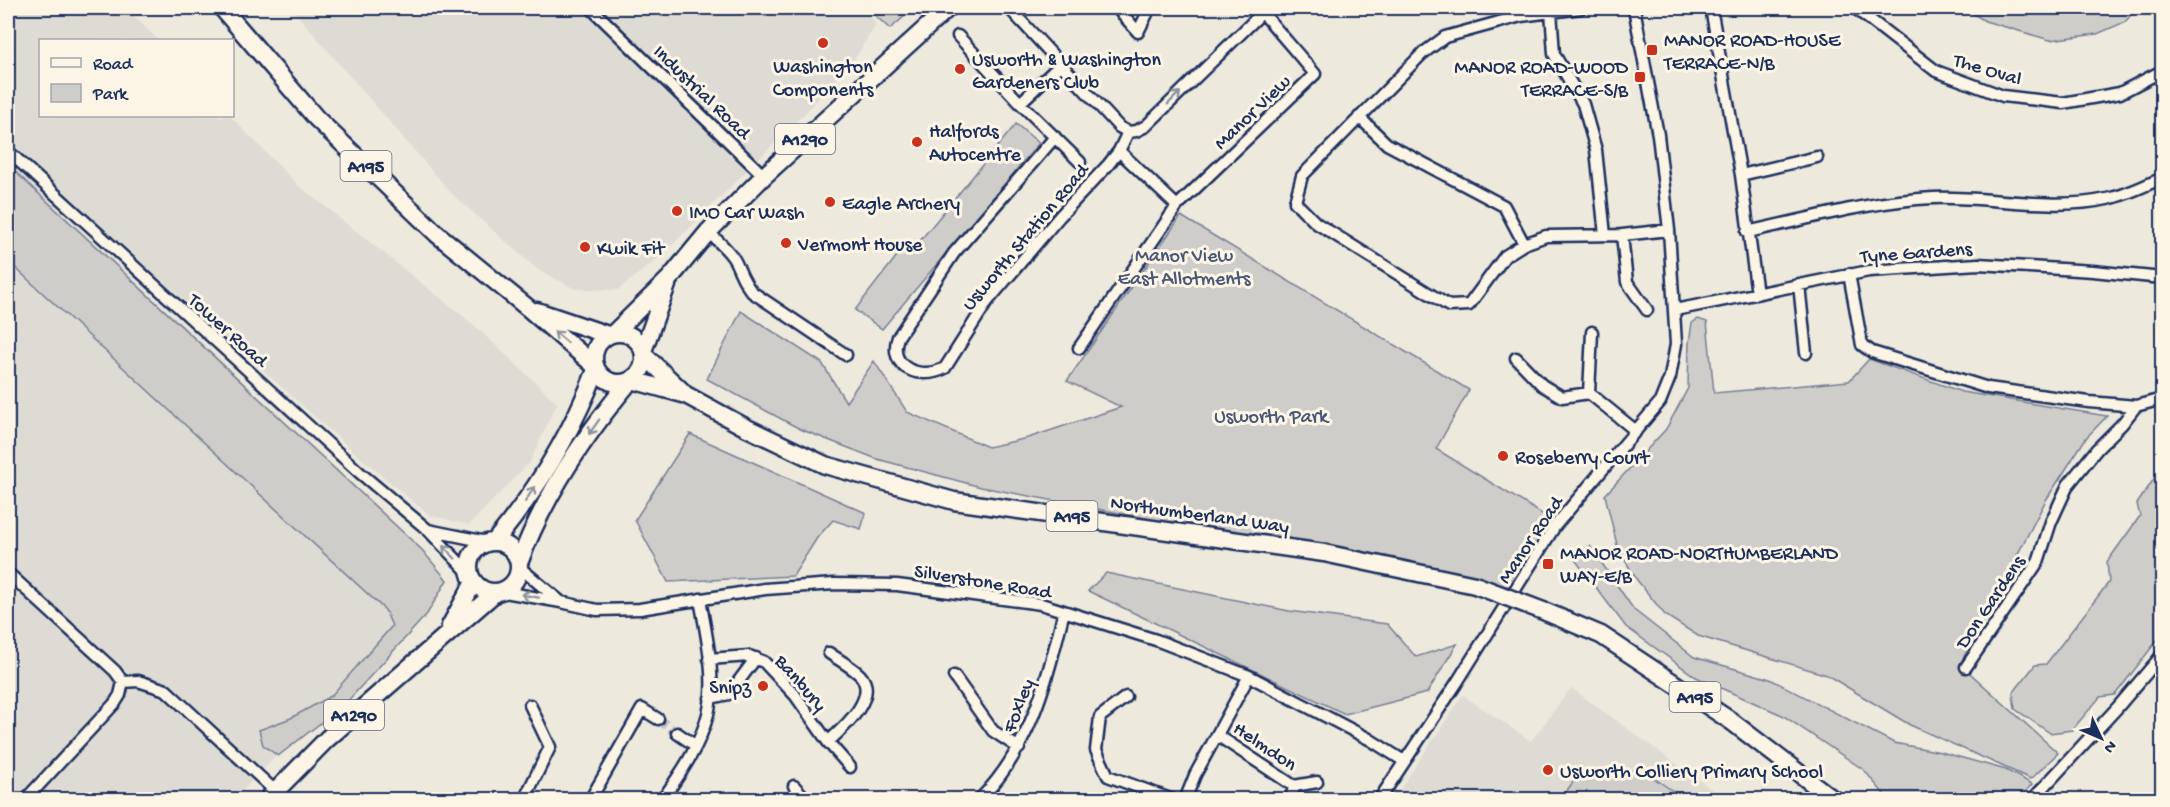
<svg xmlns="http://www.w3.org/2000/svg" width="2170" height="807" font-family="'Gochi Hand',sans-serif">
<style>
.built{fill:#dedbd4}
.green{fill:#cfcdca;stroke:#757e94;stroke-width:1.5}
.lines{fill:none;stroke-linecap:round;stroke-linejoin:round}
.minor-tunnel{stroke:#c4c4c4;stroke-width:10;stroke-dasharray:10 5;stroke-linecap:butt}
.minor-casing{stroke:#1b2f5e;stroke-width:15}
.primary-casing{stroke:#1b2f5e;stroke-width:21}
.minor{stroke:#fcf5e5;stroke-width:10}
.primary{stroke:#fcf5e5;stroke-width:16}
.primary-bridge-casing{stroke:#1b2f5e;stroke-width:21;stroke-linecap:butt}
.primary-bridge{stroke:#fcf5e5;stroke-width:16}
.oneway{stroke:#8c92a2}
.poi-dot{fill:#c8321e;stroke:#fcf5e5;stroke-width:2}
.labels{text-anchor:middle;stroke-width:6;stroke-linejoin:round;paint-order:stroke}
.shield{fill:#fcf5e5;stroke:#5e6a86;stroke-width:1.5}
.shield-label{font-size:18px;font-weight:bold;fill:#1b2f5e}
.poi-label{font-size:20px;fill:#1b2f5e;stroke:#fcf5e5;text-anchor:start}
.street-label{font-size:20px;fill:#1b2f5e;stroke:#fcf5e5}
.park-label{font-size:20px;fill:#485679;stroke:#fcf5e5}
</style>
<rect width="100%" height="100%" fill="#eee9dd"/>
<filter id="ink" filterUnits="userSpaceOnUse"><feTurbulence type="fractalNoise" baseFrequency=".0167" numOctaves="2"/><feDisplacementMap in="SourceGraphic" scale="12" xChannelSelector="R" yChannelSelector="G"/><feConvolveMatrix kernelMatrix="1 2 1 2 8 2 1 2 1" color-interpolation-filters="sRGB"/></filter>
<g filter="url(#ink)">
<path class="built" d="M8 8H126L158 40H40V116H230L298 185 473 324 557 403 530 462 469 525 429 515 360 457 8 143Z
M291 8H865L876 25 853 61 803 115 661 256 618 290 575 289 538 270 452 194Z
M8 162 425 551 438 581 366 665 234 799H8Z
M1571 688 1725 799 1393 800 1463 695 1531 741Z"/>
<path class="green" d="M867 8H914L890 29Z
M1964 8H2137L2125 22 2097 34 2050 40 1985 21Z
M1016 124 1039 143 882 329 855 310 907 243 914 248Z
M8 165 422 550 447 580 427 614 345 704 278 756 263 745 259 730 291 718 331 696 392 626 385 610 8 261Z
M1181 216 1469 390 1436 449 1552 520 1517 588 981 487 877 459 800 429 707 379 741 311 822 363 846 402 874 361 907 412 988 447 1028 438 1121 407 1067 381Z
M1698 319 1707 322 1714 393 1849 381 1869 359 1962 392 2107 416 2086 438 2046 500 1960 664 2058 753 2031 779 1910 725 1827 675 1698 636 1665 615 1637 580 1618 549 1605 495 1666 429 1688 388 1689 343 1692 323Z
M690 434 866 513 861 529 833 520 817 538 793 576 668 582 635 520Z
M2162 467V634L2115 695 2100 697 2072 730 2050 733 2015 709 2013 693 2035 665 2046 664 2109 582 2107 562 2140 516 2137 504Z
M1590 546 1634 610 1694 657 1770 679 1894 743 1941 752 2006 770 2032 784 2020 799H1888L1864 770 1782 715 1696 677 1626 627 1573 557Z
M1106 573 1289 611 1387 624 1416 657 1457 644 1427 693 1345 714 1088 591Z
M1640 769 1685 799H1561L1573 782Z"/>
<g class="lines">
<path class="minor-tunnel" d="M658 719 677 733"/>
<g class="minor-casing">
<path id="minor" d="M591 8 764 176
M927 8 936 17
M1009 8 1119 127 1128 132
M1117 8 1138 32 1147 14 1142 8
M1581 8 1521 16 1445 37 1422 54 1302 176 1295 202 1316 223 1449 306 1469 305 1505 256 1524 244 1546 236 1622 235 1669 230
M1711 8 1741 175 1757 294
M1855 8 1936 71 2003 96 2063 103 2120 93 2162 71
M1551 11 1554 54 1583 104 1596 150 1605 235
M958 36 1020 103 1080 162
M1020 103 1061 64
M1359 117 1387 144 1504 206 1524 244
M1128 132 1136 131 1146 126 1267 8
M1055 137 954 253 898 337C887 368 921 381 945 368L987 302 1060 216 1108 165 1119 151 1128 132
M8 151 359 472 428 530 470 574
M1119 151 1177 206
M1741 175 1817 157
M708 232C718 241 729 250 735 261 741 273 743 282 752 292L846 355
M1747 232C1808 219 1870 201 1933 198 1988 196 2053 211 2107 199 2127 195 2144 186 2162 178
M1622 235 1627 282 1647 310
M1849 274 1862 345 1872 352 1988 388 2089 402 2136 406 2162 399
M1799 284 1806 353
M1675 310 1869 271 1978 264 2093 271 2162 278
M1079 348 1177 206 1315 74 1262 12
M1516 358 1542 385 1562 397 1589 393 1636 431
M1589 393 1592 332
M428 530 487 542
M519 567 561 602
M8 573 115 671 123 682
M499 591 561 602 597 610 640 609 765 589 834 584 897 585 1041 604 1156 640 1249 676 1369 739 1404 761
M709 659 749 656 764 662 795 695 828 742 850 767
M1966 667 2038 562 2051 522 2068 485 2097 449 2122 424 2136 406
M954 676 993 731 1019 748
M123 682 138 681 166 690 275 791
M1126 697 1100 717 1096 750 1108 776 1173 800
M710 698 729 694 756 658
M677 733 696 746
M1217 735 1294 786
M828 742C842 729 880 697 860 675 852 667 839 660 829 653
M794 786 807 800
M25 800 115 703 120 695 123 682
M524 800 550 747 530 705
M590 800 642 709 658 719
M662 800C681 773 700 746 708 714 717 679 706 634 700 599
M979 800C1031 749 1047 679 1064 611
M1185 800 1195 775 1249 676
M1291 800 1294 786 1317 782
M1379 800 1456 684 1555 526 1660 402 1670 377 1676 344 1669 230 1658 135 1634 8
M2032 800 2117 708 2162 655"/>
</g>
<g class="primary-casing">
<path id="primary" d="M222 8 316 118 437 234 528 308 595 366
M537 311 608 335
M594 358a25 25 0 1 1 50 0a25 25 0 1 1-50 0Z
M614 333 670 278 708 232 764 176 948 8
M643 351 667 285
M644 355 683 392
M632 380 686 395 745 427 825 465 954 501 1324 553 1475 585
M495 541C537 490 572 432 596 370
M469 567a25 25 0 1 1 50 0a25 25 0 1 1-50 0Z
M519 563C544 496 584 436 630 381
M1546 612 1601 635 1731 721 1834 800
M450 626 474 582
M267 800 327 739 496 592"/>
</g>
<use href="#minor" class="minor"/>
<use href="#primary" class="primary"/>
<g class="primary-bridge-casing">
<path id="primary-bridge" d="M1475 585 1546 612"/>
</g>
<use href="#primary-bridge" class="primary-bridge"/>
</g>
<defs><path id="oneway-shaft" d="M-6 0H5M1.5-3L5.5 0L1.5 3" fill="none" stroke-width="1.6" stroke-linecap="round" stroke-linejoin="round" transform="scale(1.5)"/></defs>
<g class="oneway">
<use href="#oneway-shaft" transform="translate(1174 98) rotate(-45)"/>
<use href="#oneway-shaft" transform="translate(561 337) rotate(-139)"/>
<use href="#oneway-shaft" transform="translate(594 427) rotate(125)"/>
<use href="#oneway-shaft" transform="translate(530 494) rotate(-58)"/>
<use href="#oneway-shaft" transform="translate(449 552) rotate(-134)"/>
<use href="#oneway-shaft" transform="translate(530 596) rotate(-170)"/>
</g>
</g>
<g class="poi-dot">
<circle cx="823" cy="43" r="6"/>
<rect x="1646" y="44" width="12" height="12" rx="3"/>
<circle cx="960" cy="69" r="6"/>
<rect x="1634" y="71" width="12" height="12" rx="3"/>
<circle cx="917" cy="142" r="6"/>
<circle cx="830" cy="202" r="6"/>
<circle cx="677" cy="211" r="6"/>
<circle cx="786" cy="243" r="6"/>
<circle cx="585" cy="247" r="6"/>
<circle cx="1503" cy="456" r="6"/>
<rect x="1542" y="558" width="12" height="12" rx="3"/>
<circle cx="763" cy="686" r="6"/>
<circle cx="1548" cy="770" r="6"/>
</g>
<g class="labels">
<g class="shield">
<rect x="775" y="124" width="60" height="30" rx="4.5"/>
<rect x="340.5" y="151" width="51" height="30" rx="4.5"/>
<rect x="1046.5" y="501" width="51" height="30" rx="4.5"/>
<rect x="1669.5" y="682" width="51" height="30" rx="4.5"/>
<rect x="324" y="700" width="60" height="30" rx="4.5"/>
</g>
<g class="shield-label">
<text x="805" y="145">A1290</text>
<text x="366" y="172">A195</text>
<text x="1072" y="522">A195</text>
<text x="1695" y="703">A195</text>
<text x="354" y="721">A1290</text>
</g>
<g class="poi-label">
<text x="1664" y="46">MANOR ROAD-HOUSE<tspan x="1664" dy="23">TERRACE-N/B</tspan></text>
<text x="972" y="65">Usworth &amp; Washington<tspan x="972" dy="23">Gardeners Club</tspan></text>
<text x="823" y="72" text-anchor="middle">Washington<tspan x="823" dy="23">Components</tspan></text>
<text x="1628" y="73" text-anchor="end">MANOR ROAD-WOOD<tspan x="1628" dy="23">TERRACE-S/B</tspan></text>
<text x="929" y="137">Halfords<tspan x="929" dy="23">Autocentre</tspan></text>
<text x="842" y="209">Eagle Archery</text>
<text x="689" y="218">IMO Car Wash</text>
<text x="798" y="250">Vermont House</text>
<text x="597" y="254">Kwik Fit</text>
<text x="1515" y="463">Roseberry Court</text>
<text x="1560" y="559">MANOR ROAD-NORTHUMBERLAND<tspan x="1560" dy="23">WAY-E/B</tspan></text>
<text x="751" y="693" text-anchor="end">Snipz</text>
<text x="1560" y="777">Usworth Colliery Primary School</text>
</g>
<g class="street-label">
<text transform="translate(1988 68) rotate(17)" y="7">The Oval</text>
<text transform="translate(703 91) rotate(44)" y="7">Industrial Road</text>
<text transform="translate(1251 111) rotate(-44)" y="7">Manor View</text>
<text transform="translate(1024 236) rotate(-50)" y="7">Usworth Station Road</text>
<text transform="translate(1916 251) rotate(-4)" y="7">Tyne Gardens</text>
<text transform="translate(229 329) rotate(42)" y="7">Tower Road</text>
<text transform="translate(1200 513) rotate(8)" y="7">Northumberland Way</text>
<text transform="translate(1529 539) rotate(-56)" y="7">Manor Road</text>
<text transform="translate(983 580) rotate(9)" y="7">Silverstone Road</text>
<text transform="translate(1989 601) rotate(-56)" y="7">Don Gardens</text>
<text transform="translate(802 682) rotate(49)" y="7">Banbury</text>
<text transform="translate(1017 705) rotate(-69)" y="7">Foxley</text>
<text transform="translate(1266 745) rotate(34)" y="7">Helmdon</text>
</g>
<g class="park-label">
<text x="1184" y="261">Manor View<tspan x="1184" dy="23">East Allotments</tspan></text>
<text x="1271" y="422">Usworth Park</text>
</g>
</g>
<rect width="2170" height="807" fill="none" stroke="#fcf5e5" stroke-width="30"/>
<rect x="15" y="15" width="2140" height="777" fill="none" stroke="#1b2f5e" stroke-width="2" filter="url(#ink)"/>
<rect x="39" y="39" width="195" height="78" fill="#fcf5e5" stroke="#a2a6af" stroke-width="1.5"/>
<rect x="51" y="58" width="30" height="9" fill="#fcf5e5" stroke="#a2a6af" stroke-width="1.5"/>
<text x="93" y="69" font-size="18" fill="#1b2f5e">Road</text>
<rect x="51" y="84" width="30" height="18" fill="#cfcdca" stroke="#a2a6af" stroke-width="1.5"/>
<text x="93" y="99" font-size="18" fill="#1b2f5e">Park</text>
<g transform="translate(2101 738) rotate(134)" stroke="#fcf5e5" stroke-width="4.5" paint-order="stroke">
<path d="M0-4.5L10 22L0 15L-10 22Z" fill="#1b2f5e"/>
<text y="-9" font-size="16" font-weight="bold" text-anchor="middle" fill="#1b2f5e">N</text>
</g>
</svg>
